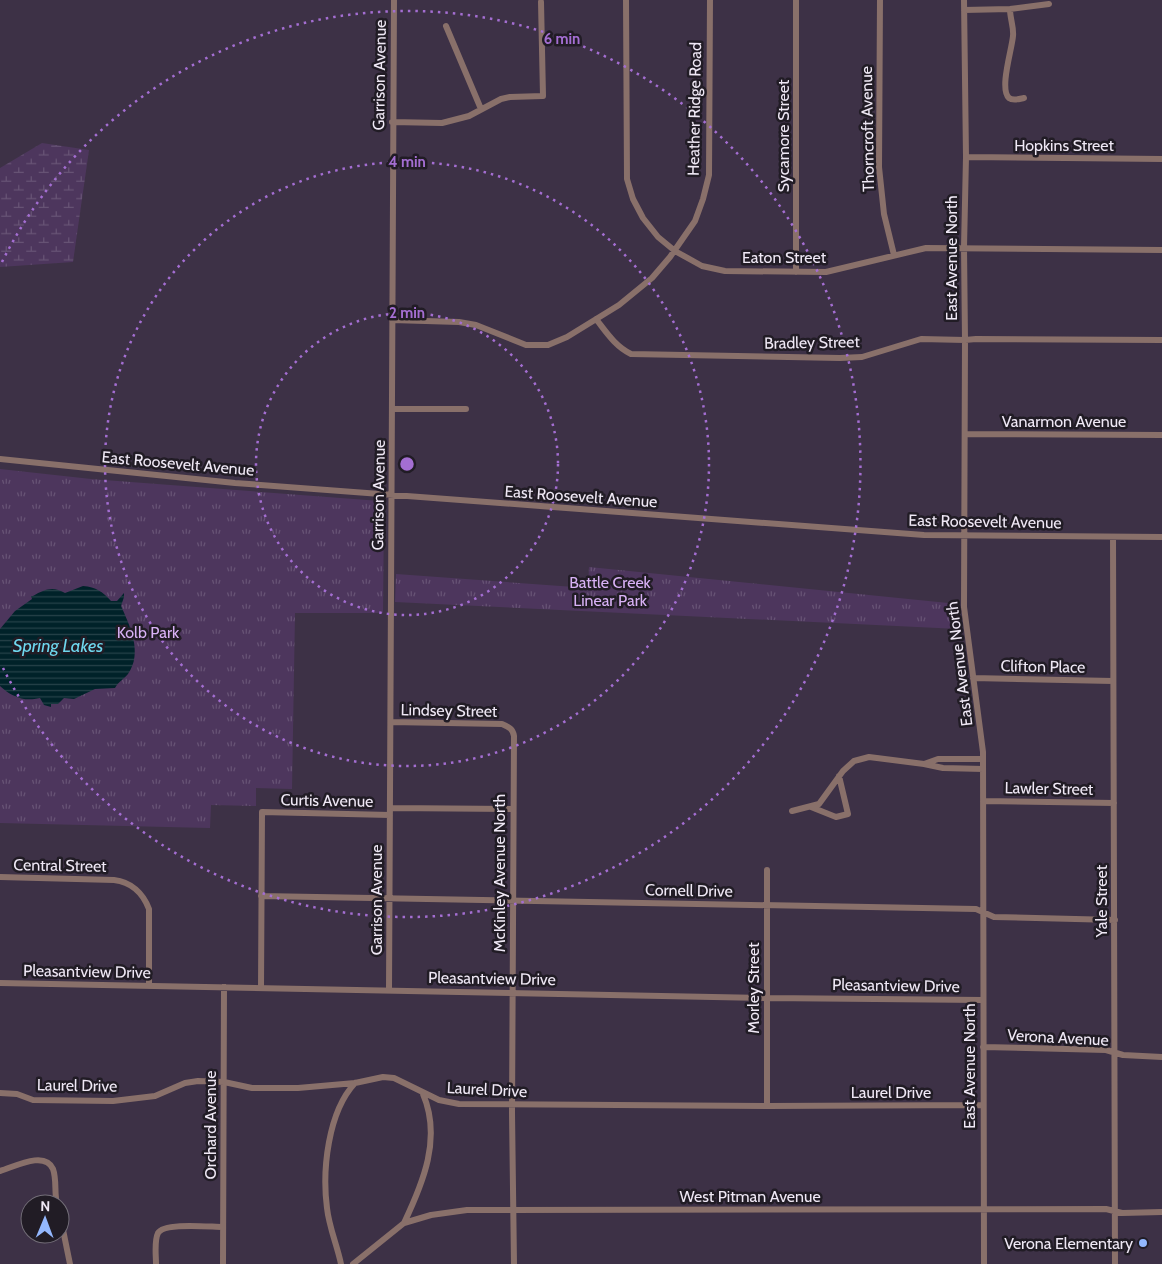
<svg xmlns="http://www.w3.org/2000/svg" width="1162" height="1264" font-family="Cabin,sans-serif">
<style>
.wetland{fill:url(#wetland-marsh)}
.park{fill:url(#park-tufts)}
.water{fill:url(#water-rules)}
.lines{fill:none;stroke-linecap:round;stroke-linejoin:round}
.minor{stroke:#89706a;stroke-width:6}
.ring{fill:none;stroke:#a46ed2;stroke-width:2.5;stroke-dasharray:2.5 5}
.poi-dot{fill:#93b7fd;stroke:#211c25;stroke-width:2}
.labels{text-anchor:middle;stroke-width:5;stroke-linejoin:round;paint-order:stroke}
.street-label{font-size:16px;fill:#efe8f5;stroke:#211c25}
.park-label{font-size:16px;fill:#d8b1f5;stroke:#211c25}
.poi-label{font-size:16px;fill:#efe8f5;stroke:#211c25;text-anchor:end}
.water-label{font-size:18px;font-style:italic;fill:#6ed8ee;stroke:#211c25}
.centre{fill:#a46ed2;stroke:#211c25;stroke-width:2.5}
.ring-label{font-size:15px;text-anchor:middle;font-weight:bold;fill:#a46ed2;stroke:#211c25;stroke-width:5;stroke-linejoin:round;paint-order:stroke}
</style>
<defs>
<pattern id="wetland-marsh" width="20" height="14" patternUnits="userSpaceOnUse" patternTransform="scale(1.25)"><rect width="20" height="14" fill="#4d365d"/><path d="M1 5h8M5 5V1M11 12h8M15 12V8" fill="none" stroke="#675375"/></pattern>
<pattern id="park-tufts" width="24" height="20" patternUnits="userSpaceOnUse" patternTransform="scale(1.25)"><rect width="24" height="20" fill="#4d365d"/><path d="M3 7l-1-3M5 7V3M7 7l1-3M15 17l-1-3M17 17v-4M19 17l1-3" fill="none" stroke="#675375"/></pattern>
<pattern id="water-rules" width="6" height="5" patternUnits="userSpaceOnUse" patternTransform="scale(1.25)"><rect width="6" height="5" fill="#002229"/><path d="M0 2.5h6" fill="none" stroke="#264249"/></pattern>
</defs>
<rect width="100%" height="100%" fill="#3d3146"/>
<path class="wetland" d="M42 143 89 150 73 262 0 267V168Z"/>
<path class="park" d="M0 469 91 479 380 501 384 506 383 613H295L292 789 256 788V806L211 805 210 828 0 823Z
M589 567 958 604 959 629 395 602 396 574 588 588Z"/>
<path class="water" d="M83 586C96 587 103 592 111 601H117L124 593V597L121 606C130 626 143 653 128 674 124 679 118 682 115 688L95 689 74 699 64 698 58 704H51V707L44 705 40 698C24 702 12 697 0 686V629L15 611 32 599 31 596H33C45 589 53 586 65 593Z"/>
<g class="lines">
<path class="minor" d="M626 0 627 179 633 199 643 218 658 237 675 251 702 266 725 271 826 272 926 248 1162 250
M796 0V272
M880 0 879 167 884 214 894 255
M964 0 966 157 964 247 965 340 964 607 983 752 984 1264
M1010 9C1010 19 1014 27 1013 36 1012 49 999 89 1009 98 1013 101 1019 99 1024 98
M964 10 1010 9 1049 4
M446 26 481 109
M392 122 442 123 469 116 501 99 510 97 543 96 541 2
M966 157 1162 159
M596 319C607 333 615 346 631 354L840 358 862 357 921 339 965 340 976 339 1162 340
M392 320 459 322 476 325 526 345H548L567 337 619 305 652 278 670 257 695 221 703 199 709 175 710 0
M392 409H466
M965 434 1162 435
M0 459 235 483 924 535 1162 537
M1113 537 1115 1264
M973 678 1113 681
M391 722 502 724C509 727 513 729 514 736L512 1113 514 1264
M983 759H938L924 764 943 768 983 769
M983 801 1114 803
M811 807 836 817 848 814 839 776
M391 808 513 809
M792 811 819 804 843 771 854 761 869 757 924 764
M767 870V1106
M0 877 114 880C131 882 143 893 149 909V985
M261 896 976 909 994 917 1115 920
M0 983 767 998 983 1000
M261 988 262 812 390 815
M389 990 394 0
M983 1047 1106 1050 1123 1055 1162 1057
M0 1093 17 1094 33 1100 113 1101 155 1096 185 1083 198 1081 224 1082 252 1088H298L355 1083 383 1077 394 1078 439 1100 459 1104 767 1106 983 1105
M0 1171C14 1167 45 1150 53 1169 57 1180 54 1193 57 1204
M60 1215 70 1264
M404 1223C423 1183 442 1138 423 1094
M156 1264C156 1255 154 1241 158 1233 164 1222 210 1227 223 1227
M223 1264 224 987
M341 1264C337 1245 329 1227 327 1208 322 1170 328 1112 355 1083
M353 1264 404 1223 431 1215 467 1210 1106 1209 1122 1213 1162 1212"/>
</g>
<g class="ring">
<circle cx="407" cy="464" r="151"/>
<circle cx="407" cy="464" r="302"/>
<path d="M2 262A453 453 0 1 1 2 666"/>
</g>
<circle class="poi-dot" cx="1143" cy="1243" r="5"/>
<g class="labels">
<g class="street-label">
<text transform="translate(379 75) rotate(-89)" y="6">Garrison Avenue</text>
<text transform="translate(694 109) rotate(-89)" y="6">Heather Ridge Road</text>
<text transform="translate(867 129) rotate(-91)" y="6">Thorncroft Avenue</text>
<text transform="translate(783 136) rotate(-90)" y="6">Sycamore Street</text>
<text x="1064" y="151">Hopkins Street</text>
<text x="784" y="263">Eaton Street</text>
<text transform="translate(951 258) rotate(-90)" y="6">East Avenue North</text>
<text transform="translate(812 342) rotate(-1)" y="6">Bradley Street</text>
<text x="1064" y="427">Vanarmon Avenue</text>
<text transform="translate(178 463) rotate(5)" y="6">East Roosevelt Avenue</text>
<text transform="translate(378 495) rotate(-89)" y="6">Garrison Avenue</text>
<text transform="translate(581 496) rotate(4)" y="6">East Roosevelt Avenue</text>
<text transform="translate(985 521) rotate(1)" y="6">East Roosevelt Avenue</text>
<text transform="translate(959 664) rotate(-97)" y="6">East Avenue North</text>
<text transform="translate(1043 666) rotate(1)" y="6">Clifton Place</text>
<text transform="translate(449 710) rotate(1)" y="6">Lindsey Street</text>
<text transform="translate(1049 788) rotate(1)" y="6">Lawler Street</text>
<text transform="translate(327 800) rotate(1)" y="6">Curtis Avenue</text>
<text transform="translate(60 865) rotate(1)" y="6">Central Street</text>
<text transform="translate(499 873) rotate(-90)" y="6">McKinley Avenue North</text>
<text transform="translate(689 890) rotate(1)" y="6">Cornell Drive</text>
<text transform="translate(376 900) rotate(-90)" y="6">Garrison Avenue</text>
<text transform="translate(1101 901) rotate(-90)" y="6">Yale Street</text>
<text transform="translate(87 971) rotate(1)" y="6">Pleasantview Drive</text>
<text transform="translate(492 978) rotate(1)" y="6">Pleasantview Drive</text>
<text transform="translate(896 985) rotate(1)" y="6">Pleasantview Drive</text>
<text transform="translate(753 988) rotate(-90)" y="6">Morley Street</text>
<text transform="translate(1058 1037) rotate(3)" y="6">Verona Avenue</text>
<text transform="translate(969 1066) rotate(-90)" y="6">East Avenue North</text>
<text transform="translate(77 1085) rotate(1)" y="6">Laurel Drive</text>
<text transform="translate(487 1089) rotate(3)" y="6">Laurel Drive</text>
<text x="891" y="1098">Laurel Drive</text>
<text transform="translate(210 1125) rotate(-90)" y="6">Orchard Avenue</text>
<text x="750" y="1202">West Pitman Avenue</text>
</g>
<g class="park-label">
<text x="610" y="588">Battle Creek<tspan x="610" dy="18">Linear Park</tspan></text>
<text x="148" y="638">Kolb Park</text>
</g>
<g class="poi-label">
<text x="1133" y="1249">Verona Elementary</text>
</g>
<g class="water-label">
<text x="58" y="652">Spring Lakes</text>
</g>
</g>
<circle cx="407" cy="464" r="8" class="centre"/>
<g class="ring-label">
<text x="562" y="44">6 min</text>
<text x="407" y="167">4 min</text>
<text x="407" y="318">2 min</text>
</g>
<g transform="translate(45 1219) rotate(1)"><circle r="24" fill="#211c25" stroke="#736e78"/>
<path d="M0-4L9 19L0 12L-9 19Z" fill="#93b7fd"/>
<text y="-8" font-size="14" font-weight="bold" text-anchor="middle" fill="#efe8f5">N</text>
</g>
</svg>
